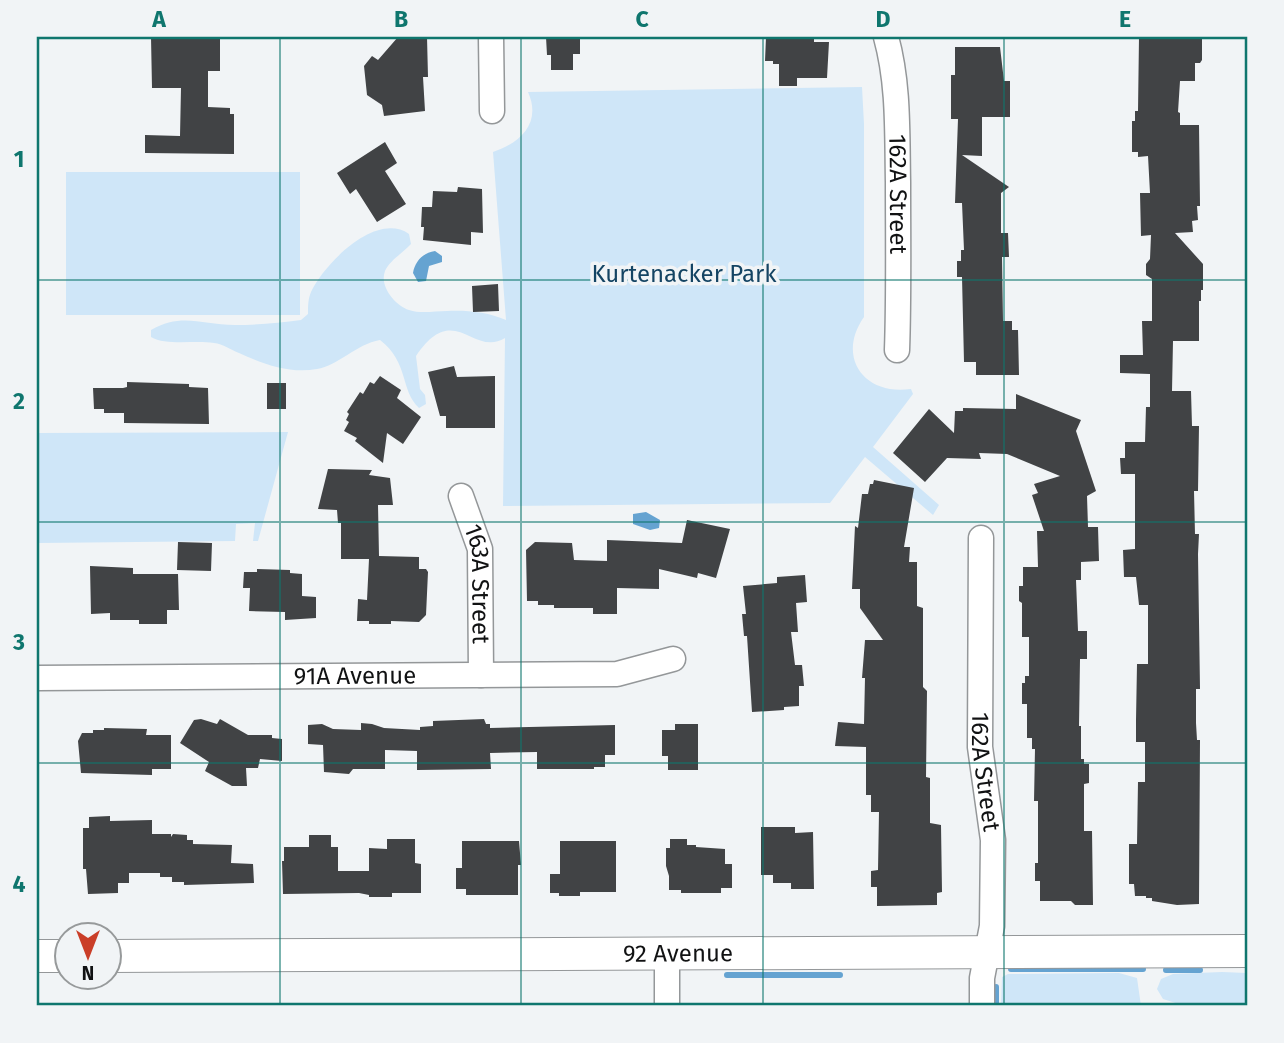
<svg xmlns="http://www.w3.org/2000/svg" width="1284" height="1043" font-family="'Fira Sans',sans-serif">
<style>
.green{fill:#cfe6f8}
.water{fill:#65a3d1}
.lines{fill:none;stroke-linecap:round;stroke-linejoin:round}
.stream{stroke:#65a3d1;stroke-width:6}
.building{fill:#414345}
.minor-casing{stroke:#949799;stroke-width:27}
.tertiary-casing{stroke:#949799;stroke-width:34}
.minor{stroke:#fff;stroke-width:24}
.tertiary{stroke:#fff;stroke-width:32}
.grid{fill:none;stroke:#0f766e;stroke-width:2;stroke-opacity:0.55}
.labels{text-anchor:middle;stroke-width:7;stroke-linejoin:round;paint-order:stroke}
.street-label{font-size:24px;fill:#111213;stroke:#f1f4f6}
.park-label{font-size:24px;fill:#144463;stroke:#f1f4f6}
.neatline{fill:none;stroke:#0f766e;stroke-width:2.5}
.grid-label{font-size:23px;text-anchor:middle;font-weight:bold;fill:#0f766e}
</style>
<rect width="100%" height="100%" fill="#f1f4f6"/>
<path class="green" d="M862 87 864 124V317C836 357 864 396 911 389L913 394 873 447 939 505 933 515 865 457 830 503 503 506 505 338C473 358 454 299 416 356L420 389 425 395 426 404 419 408C400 390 409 362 380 340 356 344 338 366 317 369 290 374 263 364 239 353 231 350 223 344 214 343 195 340 166 346 151 337V330C182 312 202 325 235 325 257 325 279 323 301 320L308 314C308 306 308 299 311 292 324 264 376 211 409 234L411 244C403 253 390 260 385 271 379 286 395 305 409 310 421 314 434 311 447 311 466 310 488 312 506 320L493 152C520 143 542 123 528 92Z
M66 172H300V315H66Z
M288 432 258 541H253L255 523 236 524 235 541 39 543 37 471 38 433Z
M1222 972 1247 973V1006H1185L1163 999 1157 989 1161 979 1173 974Z
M1119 973 1137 978 1141 1006H1001L1002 977 1008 974Z"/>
<path class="water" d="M435 251 442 256V262L429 266 426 281 418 282 413 273C415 261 423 253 435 251Z
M646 512 660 520 659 528 650 530 633 524V514Z"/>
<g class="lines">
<path class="stream" d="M1011 969H1143
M1166 970H1200
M727 975H840
M996 1006V987"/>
</g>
<path class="building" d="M151 37H220V71H208V107L230 108V114H234V154L145 153V135L180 136 181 88H152Z
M398 37H427L428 77H423L425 111 384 116 382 105 367 95 364 66 372 56 378 60Z
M546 37H580V54H573V70H551V55H547Z
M766 37H814V42H829L827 78H797V86H779V64H773V61H765Z
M1139 37H1202V60L1200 63H1195V81H1180L1178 112 1180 113V125H1199L1200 206H1197L1198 220 1192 221 1193 232 1175 233 1203 264V290H1201V301H1199V341H1173L1172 391H1191L1192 426H1199L1198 491H1194L1195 534H1199L1198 554 1200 689H1196V723L1197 740H1200L1199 904 1177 905 1152 901V898H1146V896H1135L1134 884H1129V844H1137L1138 782H1145V742H1136V720L1137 664H1148V605H1139L1136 577H1124L1123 550 1135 549V474H1121L1120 458H1125V442H1145L1146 407H1150V374L1120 373V355H1143L1142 321H1152V279L1146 275V264L1150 259 1151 235 1141 236 1140 193H1150L1148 156 1138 157V152H1132V121H1135V111H1138Z
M955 47H1000L1004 81H1010V117H982V156L962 155 1009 187 1001 193V233H1008L1009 257H1002L1003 321H1012V330H1018L1019 375H976V362H964L962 277H957V261H961V250H964L962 203H955L958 119H951V75H955Z
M385 142 397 163 385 171 406 204 377 222 356 189 350 194 337 173Z
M458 187 482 189 483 233 471 232V245L423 240 424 227H421L422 207H432L433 191 457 192Z
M498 284 499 311 473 312 472 286Z
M454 366 457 377 495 376V428H446V416H440L428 372Z
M380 376 401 390 397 398 421 417 403 444 387 433 383 463 355 441 357 438 344 431 349 422 346 420 349 414 347 412 360 392 363 394 370 382 374 384Z
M127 382 189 384V387L208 388 209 424 124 423V413H104V409H94L93 388H123L127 387Z
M267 383H286V409H267Z
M1016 394 1081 420 1076 431 1096 491 1087 496 1088 527H1098L1099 561 1081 562V580H1076L1078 631H1087V659H1080L1079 726H1081V759H1084V764H1089V783L1084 784V831H1092L1093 905H1075L1071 901H1040V881H1035V863H1038V801H1034L1035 749H1032V738H1027V704H1022V683H1025V676H1029V637H1022V603L1019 601V586H1023V567H1038L1037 531H1044L1032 495 1038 493 1034 484 1060 476 1007 454 979 453 981 459 947 458 925 482 893 453 929 409 954 433 955 411H963V408L1016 409Z
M328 469 372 470 369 475 390 478 393 505H378L379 556 419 557V569H426L428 572 426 615 419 622 391 621V624H369V621H357L358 599 367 600 369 559H341V523H338L337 510 318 509Z
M874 480 914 488 904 547H910L909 562H917V606L923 608V687L927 691 926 777 930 778V823L941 825 942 892 937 893V905L877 906V887H871V871L878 870 879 812H871V795H866V747L835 746 838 722 864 724 865 678H862L865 640H883L860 608V589H852L855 526 858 528 862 494H868L870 484H873Z
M687 520 730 529 716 578 698 573 697 578 659 569V589L617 588V614H593V608H554V605H538V601H527L526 550 535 542 572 543 574 560 607 561V540L682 543Z
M178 542 212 543 211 571 177 570Z
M90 566 133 568V574H178L179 610H167V624H139V620H110V613L91 614Z
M257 569 290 570V573L302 574V596L316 597V618L285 620V612L249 611 250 588H243L244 572H257Z
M805 575 807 602 796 603 798 632H791L795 665H802L804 686H799V706L784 707V710L752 712 747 636H744L742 614H746L743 586 777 583V577Z
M201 719 217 724 220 719 248 735H272V738L282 739V761L260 759 258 768H246L247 786H232L205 771 209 762 180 743 194 720Z
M484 719 486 724H490V728L615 725V755H605V767H594V769H537V752L490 753 491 769 417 770V751L385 750V769H353L349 774 324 772 323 745 308 744V725L322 724 333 729 361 730V723L372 724 384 728 420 730V727L433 726V721Z
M675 724H698V770H668V756H662V730H675Z
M104 728 147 729 146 735H171V769H152V775L81 773 78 741 82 733H93V730H104Z
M110 816V821L152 820V834H171V837L173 834 187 835V840H193V844L232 845 231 863 253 864 254 883 184 885V882H172V877H160V873H129V883H118V893L88 894 86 869H83V828H89V817Z
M761 827H795V833L813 832 814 889H791V883H773V875H761Z
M309 835H331V847H338V871H369V848L387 849V839H415V863L421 864V893H392V897H369V895L359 893 283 894 282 861H284V847H309Z
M670 839H687V845H696V847L725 849V864H732V888H721V893H681V890H669V876L666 866V848H670Z
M462 841H519L521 865H518V895H466V889H456V868H462Z
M560 841H616V892H580V896H559V893H550V874H560Z"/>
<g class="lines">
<g class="minor-casing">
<g id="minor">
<path d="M491 37 492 111"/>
<path id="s1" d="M886 37C899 84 897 133 898 182 898 238 899 294 897 350"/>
<path id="s2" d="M461 496 480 549 481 675"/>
<path id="s3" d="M981 538 980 747 993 840 992 926 982 978V1006"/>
<path id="s4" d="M37 678 617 674 673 659"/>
<path d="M667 954V1006"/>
</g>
</g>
<g class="tertiary-casing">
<g id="tertiary">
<path d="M37 956H66"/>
<path id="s5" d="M108 956 1247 951"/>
</g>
</g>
<use href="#minor" class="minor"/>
<use href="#tertiary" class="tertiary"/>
</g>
<path class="grid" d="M280 37V1006M521 37V1006M763 37V1006M1004 37V1006M37 280H1247M37 522H1247M37 763H1247"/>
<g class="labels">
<g class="street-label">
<text dy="8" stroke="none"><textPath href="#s1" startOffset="158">162A Street</textPath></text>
<text dy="8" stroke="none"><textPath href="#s2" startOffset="91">163A Street</textPath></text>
<text dy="8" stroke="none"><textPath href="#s4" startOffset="318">91A Avenue</textPath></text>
<text dy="8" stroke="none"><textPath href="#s3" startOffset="234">162A Street</textPath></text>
<text dy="8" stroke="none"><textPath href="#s5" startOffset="570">92 Avenue</textPath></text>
</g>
<g class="park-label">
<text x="684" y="282">Kurtenacker Park</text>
</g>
</g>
<rect width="1284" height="1043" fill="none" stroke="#f1f4f6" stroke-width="77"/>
<g transform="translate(88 956) rotate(180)"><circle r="33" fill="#f1f4f6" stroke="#979a9b" stroke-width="2"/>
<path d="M0-5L12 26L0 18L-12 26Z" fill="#ca3e28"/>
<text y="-10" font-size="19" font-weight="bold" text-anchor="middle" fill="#111213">N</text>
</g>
<rect x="38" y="38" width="1208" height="966" class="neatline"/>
<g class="grid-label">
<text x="159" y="27">A</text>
<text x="401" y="27">B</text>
<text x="642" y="27">C</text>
<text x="883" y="27">D</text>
<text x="1125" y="27">E</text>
<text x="19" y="167">1</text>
<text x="19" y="409">2</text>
<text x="19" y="650">3</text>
<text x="19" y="892">4</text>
</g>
</svg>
